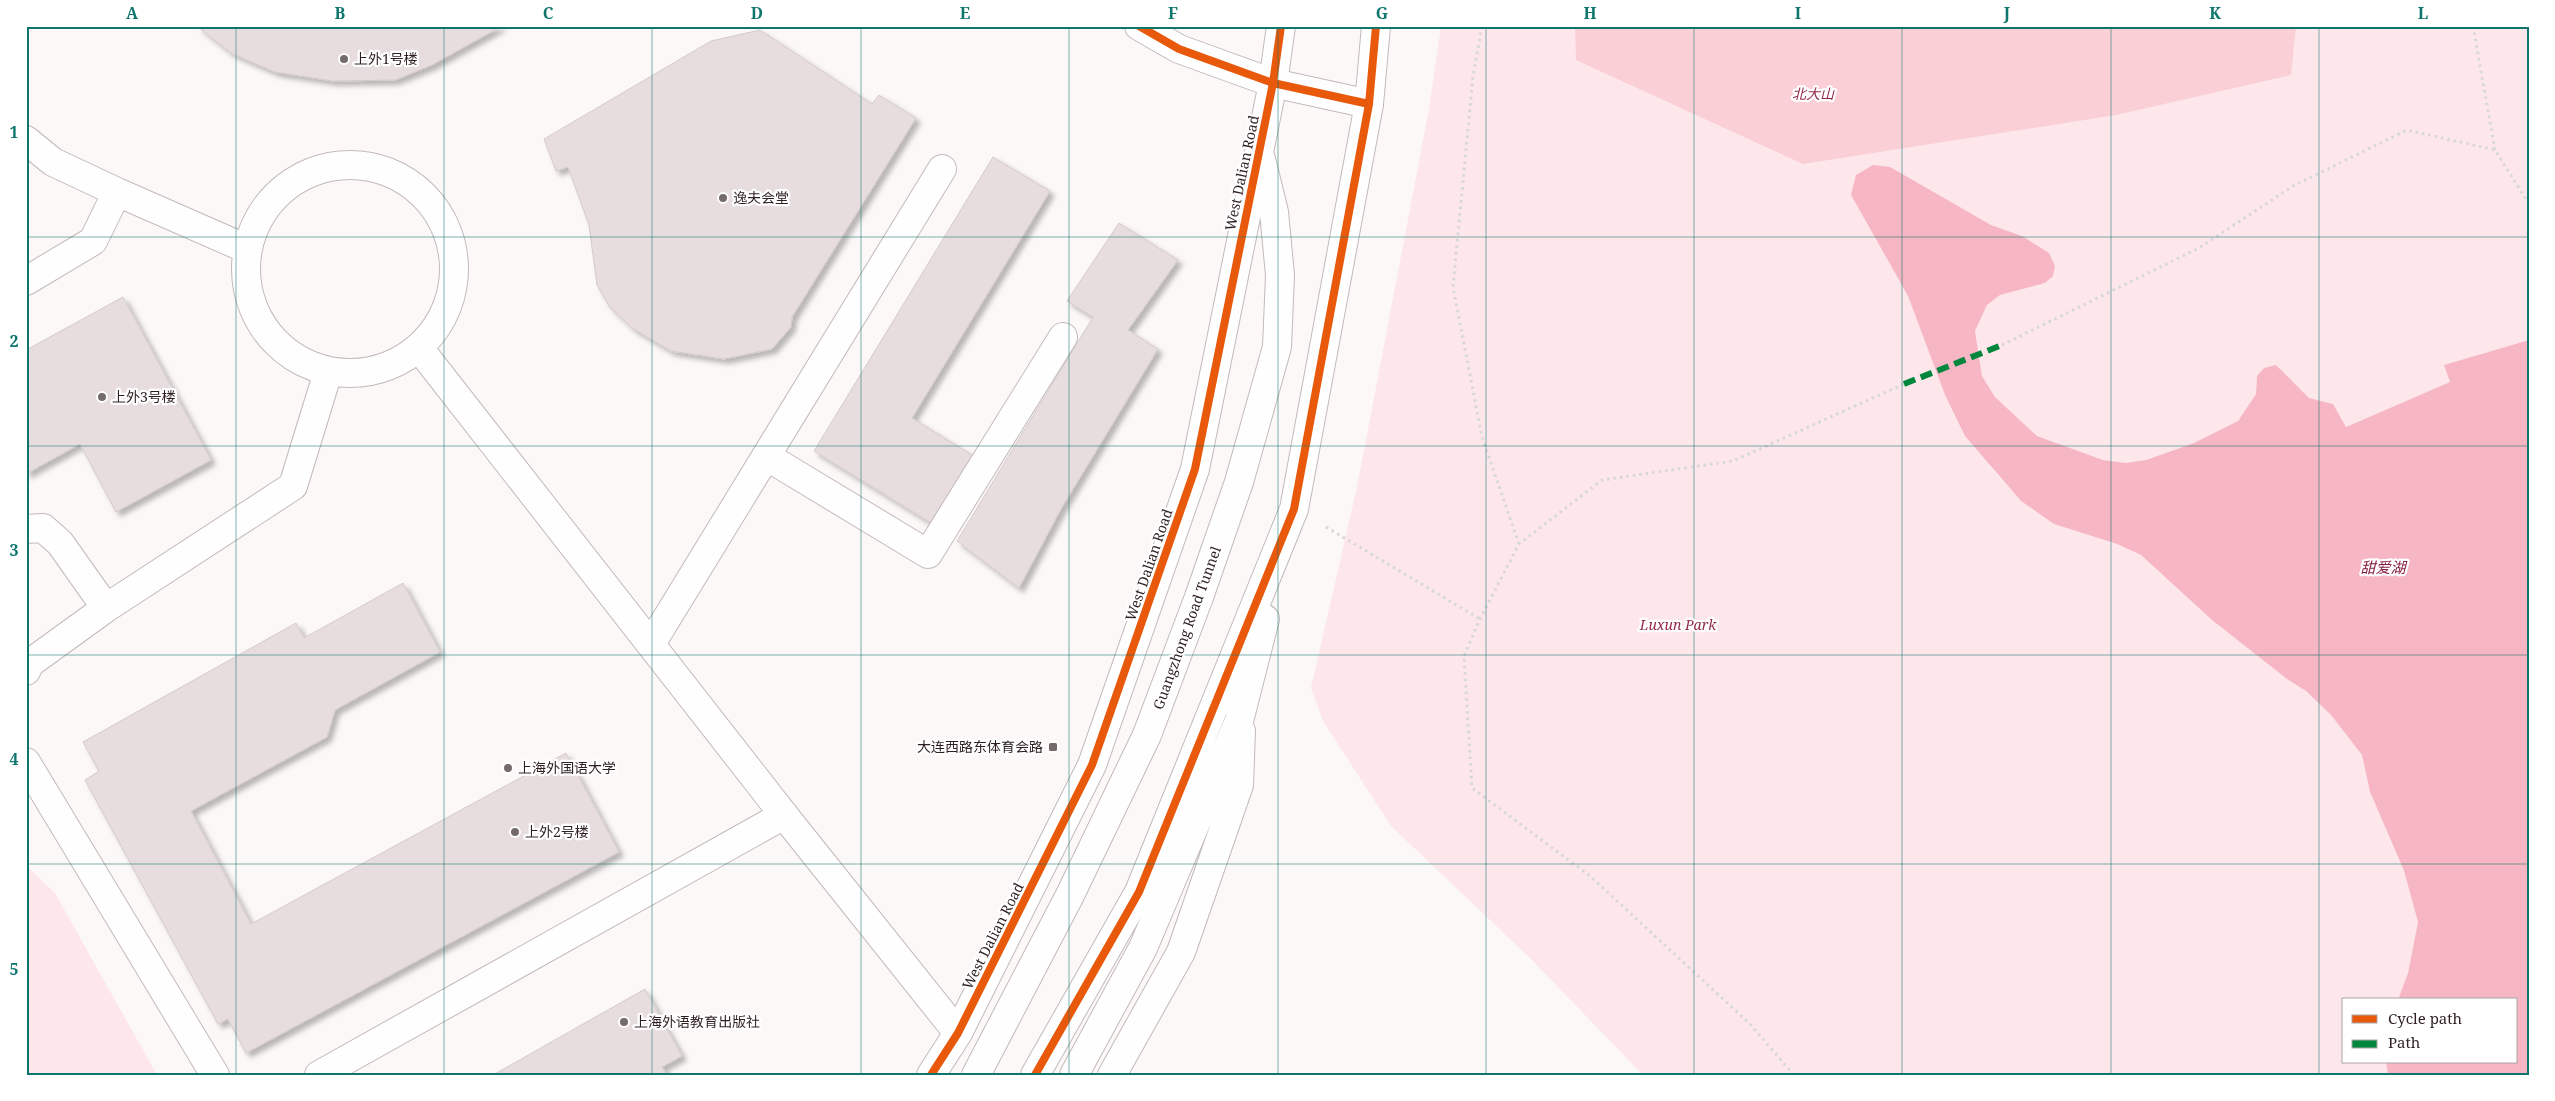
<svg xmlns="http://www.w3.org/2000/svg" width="2555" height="1101" font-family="'Noto Serif','Noto Sans SC',serif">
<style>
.green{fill:#fde7ea}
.forest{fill:#facfd6}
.water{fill:#f7b6c3}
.building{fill:#e8ddde;stroke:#d4cacb;filter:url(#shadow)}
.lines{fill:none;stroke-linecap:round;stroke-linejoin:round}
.minor-casing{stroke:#c3b9ba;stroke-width:30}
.major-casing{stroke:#c3b9ba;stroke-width:30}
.path{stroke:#d8d7d7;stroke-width:3;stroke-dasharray:2.5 4;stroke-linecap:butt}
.minor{stroke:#fffefe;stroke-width:28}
.major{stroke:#fffefe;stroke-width:28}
.quiet{stroke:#00873e;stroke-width:6;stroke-dasharray:12 6;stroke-linecap:butt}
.cycleway-casing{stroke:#fff;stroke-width:11}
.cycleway{stroke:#e8590c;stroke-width:8}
.grid{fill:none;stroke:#0f766e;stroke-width:1;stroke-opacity:0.55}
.poi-dot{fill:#766b6c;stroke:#fff;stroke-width:2}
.labels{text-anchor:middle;stroke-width:4.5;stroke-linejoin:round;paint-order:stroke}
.poi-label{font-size:14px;fill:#2e1f21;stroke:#fff;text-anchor:start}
.park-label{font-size:14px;font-style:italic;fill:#922a48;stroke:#fff}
.street-label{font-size:14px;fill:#2e1f21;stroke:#fff}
.water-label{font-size:15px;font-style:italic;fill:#881f40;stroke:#fff}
.neatline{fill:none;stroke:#0f766e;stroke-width:2}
.grid-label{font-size:16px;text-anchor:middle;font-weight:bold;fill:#0f766e}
</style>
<defs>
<filter id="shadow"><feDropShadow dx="4.5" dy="4.5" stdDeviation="2.5" flood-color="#0004"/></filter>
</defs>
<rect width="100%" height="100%" fill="#fdf8f8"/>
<path class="green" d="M1441 26H2529V340L2444 365 2450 382 2346 427 2333 404 2309 398 2294 383 2257 376 2256 394 2238 421 2194 443 2146 460 2126 463 2103 460 2037 436 1995 397 1982 376 1975 331 1987 305 2000 295 2045 283 2053 276 2055 266 2022 236 1991 225 1851 195 1908 296 1945 395 1995 472 2021 501 2054 524 2117 544 2141 555 2212 620 2287 679 2306 691 2331 715 2362 755 2370 792 2404 872 2418 922 2408 973 2398 1000H2344V1062H2386L2388 1075H1643L1529 957 1391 826 1323 721 1311 688 1357 487 1429 109Z
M26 865 55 893 157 1075H26Z"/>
<path class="forest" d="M1575 26H2296L2291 75 2116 115 1803 164 1576 60Z"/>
<path class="water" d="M1873 165 1890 167 1991 225 2022 236 2049 253 2055 266 2053 276 2045 283 2000 295 1987 305 1975 331 1982 376 1995 397 2037 436 2103 460 2126 463 2146 460 2194 443 2238 421 2256 394 2257 376 2264 368 2276 365 2309 398 2333 404 2346 427 2450 382 2444 365 2529 340V1075H2388L2386 1062H2516V1000H2398L2408 973 2418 922 2404 871 2370 792 2362 755 2331 715 2306 691 2287 679 2212 620 2141 555 2117 544 2054 524 2021 501 1965 436 1945 395 1908 296 1851 195 1856 175Z"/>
<path class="building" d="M197 26H502L432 65 395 80 333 81 275 72 231 53Z
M760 30 872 104 879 95 916 118 792 317 791 327 772 349 724 359 671 351 632 328 609 306 597 285 589 225 568 167 556 171 544 139 711 41Z
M993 157 1050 191 912 418 977 458 936 526 814 451Z
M1119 223 1178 260 1128 330 1158 349 1061 509 1019 588 957 541 1093 317 1067 301Z
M123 297 211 460 116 512 80 444 26 474V350Z
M403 583 440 652 335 710 327 737 191 811 251 924 566 753 619 852 246 1053 228 1019 218 1024 85 780 99 771 83 742 296 623 304 638Z
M645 989 682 1056 662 1067 667 1075H493Z"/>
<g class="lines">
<g class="minor-casing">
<path id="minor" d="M1139 26 1179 49 1273 83 1369 104
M26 140 53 162 117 192 247 249
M246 269a104 104 0 1 1 208 0a104 104 0 1 1-208 0Z
M26 281 93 241 117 192
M419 348 784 815 958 1033
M766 456 928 554 1063 337
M26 529 43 528 60 543 106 608
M651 644 942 169
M26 671 30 663 106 608 293 486 328 372
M26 762 215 1075
M319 1075 784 815"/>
</g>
<g class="major-casing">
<path id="major" d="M931 1075 958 1033 1092 765 1195 469 1273 83 1281 26
M976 1075 1070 895 1147 735 1199 597 1239 482 1277 347 1280 275 1274 212 1261 159
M1035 1075 1139 892 1294 509 1369 104 1376 26
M1074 1075 1143 948 1239 721 1265 619
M1112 1075 1181 952 1239 785 1241 731"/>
</g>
<path class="path" d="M1482 26 1473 76 1453 287 1482 437 1519 544
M2473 26 2495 150
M2002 345 2199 248 2293 186 2407 130 2495 150 2529 204
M1326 527 1480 619
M1794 1075 1749 1023 1590 876 1472 788 1464 656 1480 619 1519 544 1602 480 1733 461 1904 384"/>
<use href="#minor" class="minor"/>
<use href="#major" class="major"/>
<path class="quiet" d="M1904 384 2002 345"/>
<g class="cycleway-casing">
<path id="cycleway" d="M1139 26 1179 49 1273 83 1369 104
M931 1075 958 1033 1092 765 1195 469 1273 83 1281 26
M1035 1075 1139 892 1294 509 1369 104 1376 26"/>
</g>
<use href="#cycleway" class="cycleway"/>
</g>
<path class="grid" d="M236 26V1075M444 26V1075M652 26V1075M861 26V1075M1069 26V1075M1278 26V1075M1486 26V1075M1694 26V1075M1902 26V1075M2111 26V1075M2319 26V1075M26 237H2529M26 446H2529M26 655H2529M26 864H2529"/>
<g class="poi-dot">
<circle cx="344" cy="59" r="5"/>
<circle cx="723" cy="198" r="5"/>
<circle cx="102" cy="397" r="5"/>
<rect x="1048" y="742" width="10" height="10" rx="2.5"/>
<circle cx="508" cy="768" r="5"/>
<circle cx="515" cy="832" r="5"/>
<circle cx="624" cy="1022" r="5"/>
</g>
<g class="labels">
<g class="poi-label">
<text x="354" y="64">上外1号楼</text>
<text x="733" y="203">逸夫会堂</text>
<text x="112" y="402">上外3号楼</text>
<text x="1043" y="752" text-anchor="end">大连西路东体育会路</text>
<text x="518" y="773">上海外国语大学</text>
<text x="525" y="837">上外2号楼</text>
<text x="634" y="1027">上海外语教育出版社</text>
</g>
<g class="park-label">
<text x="1813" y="99">北大山</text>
<text x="1678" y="630">Luxun Park</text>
</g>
<g class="street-label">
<text transform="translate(1242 173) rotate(-78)" y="5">West Dalian Road</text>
<text transform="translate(1149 565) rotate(-71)" y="5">West Dalian Road</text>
<text transform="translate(1187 628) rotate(-70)" y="5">Guangzhong Road Tunnel</text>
<text transform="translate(993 936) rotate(-63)" y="5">West Dalian Road</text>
</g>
<g class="water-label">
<text x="2383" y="573">甜爱湖</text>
</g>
</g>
<rect width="2555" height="1101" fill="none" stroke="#ffffff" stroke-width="55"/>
<rect x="2342" y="998" width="175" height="65" fill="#ffffff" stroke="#aba5a6"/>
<rect x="2352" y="1015" width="25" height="8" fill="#e8590c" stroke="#aba5a6"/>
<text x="2388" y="1024" font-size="15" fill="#2e1f21">Cycle path</text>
<rect x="2352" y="1040" width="25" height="8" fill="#00873e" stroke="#aba5a6"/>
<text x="2388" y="1048" font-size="15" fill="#2e1f21">Path</text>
<rect x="28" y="28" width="2500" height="1046" class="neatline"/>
<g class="grid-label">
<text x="132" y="19">A</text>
<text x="340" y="19">B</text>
<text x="548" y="19">C</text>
<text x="757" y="19">D</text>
<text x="965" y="19">E</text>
<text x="1173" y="19">F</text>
<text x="1382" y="19">G</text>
<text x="1590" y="19">H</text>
<text x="1798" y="19">I</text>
<text x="2007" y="19">J</text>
<text x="2215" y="19">K</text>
<text x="2423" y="19">L</text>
<text x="14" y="138">1</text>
<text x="14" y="347">2</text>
<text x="14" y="556">3</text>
<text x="14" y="765">4</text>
<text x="14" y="975">5</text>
</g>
</svg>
